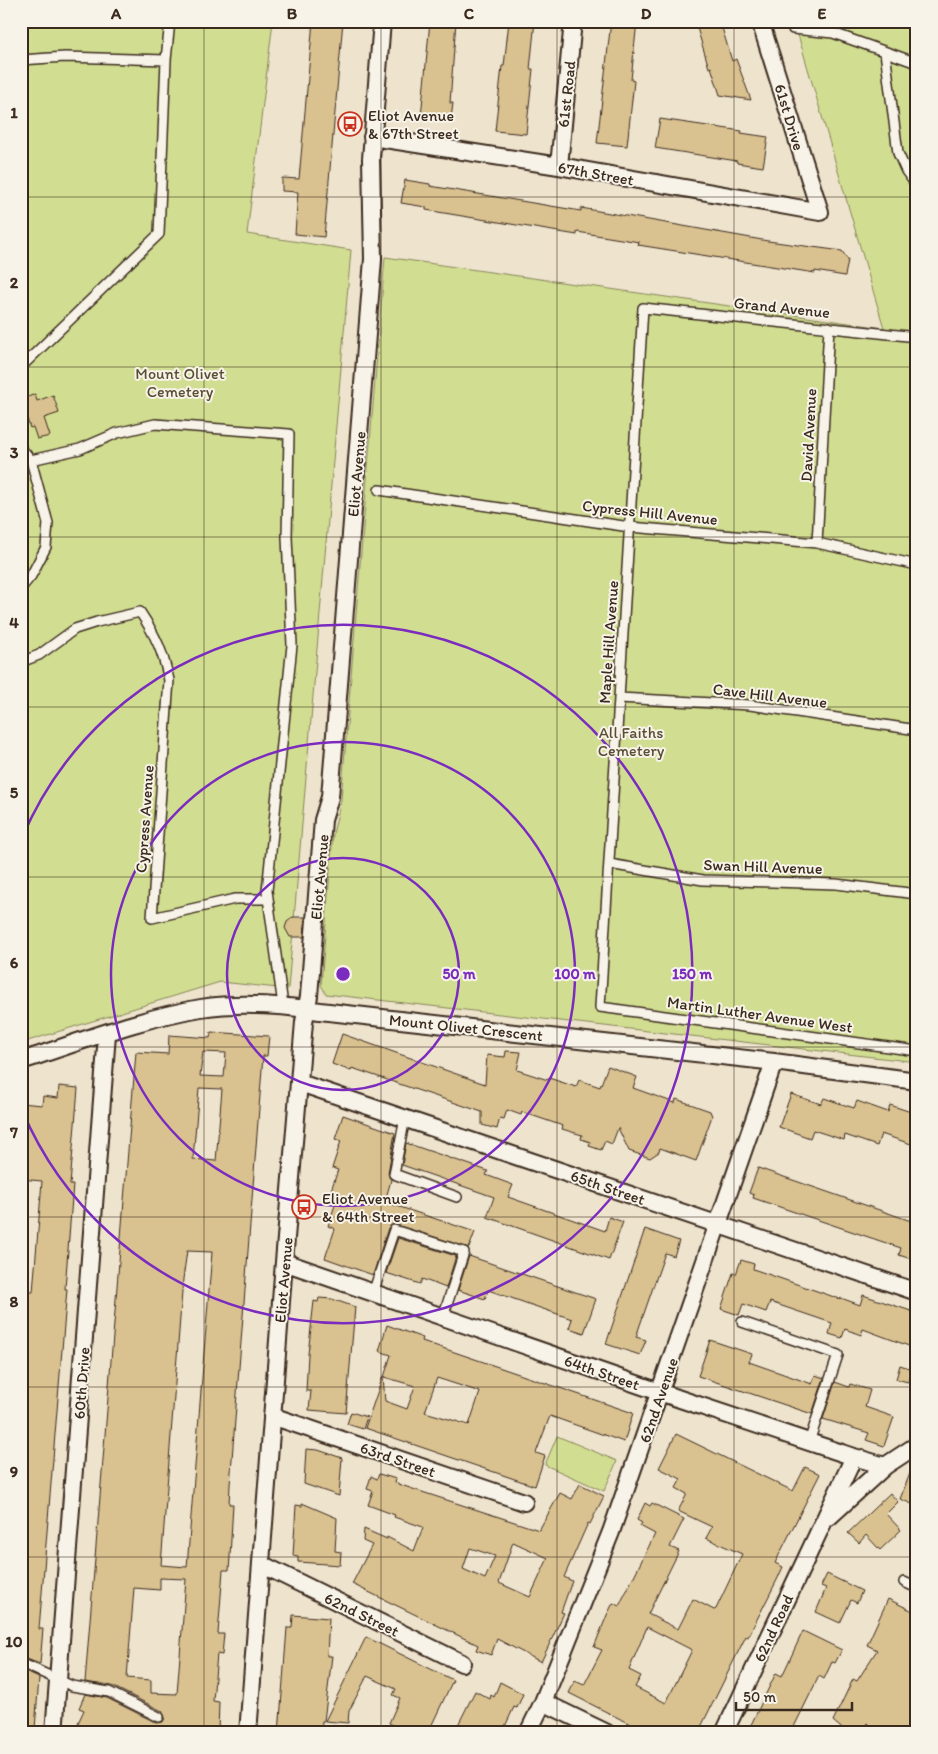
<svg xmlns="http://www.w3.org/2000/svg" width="938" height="1754" font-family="Itim,sans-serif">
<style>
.green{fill:#d1de91;stroke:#868458}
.building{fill:#d9c190;stroke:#3b2a1e;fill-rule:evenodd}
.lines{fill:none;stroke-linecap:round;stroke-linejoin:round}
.service-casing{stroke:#3b2a1e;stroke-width:12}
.minor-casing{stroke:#3b2a1e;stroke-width:20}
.service{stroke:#f7f3e8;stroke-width:9}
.minor{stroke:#f7f3e8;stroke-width:16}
.grid{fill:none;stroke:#3b2a1e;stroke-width:1;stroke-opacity:0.55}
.ring{fill:none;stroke:#7b2cbf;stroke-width:2.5}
.labels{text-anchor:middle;stroke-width:4;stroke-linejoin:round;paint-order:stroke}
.street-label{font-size:16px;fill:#3b2a1e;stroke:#f7f3e8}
.poi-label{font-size:16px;fill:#3b2a1e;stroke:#f7f3e8;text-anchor:start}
.park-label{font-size:16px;fill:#594e35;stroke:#f7f3e8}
.centre{fill:#7b2cbf;stroke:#f7f3e8;stroke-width:2.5}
.ring-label{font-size:15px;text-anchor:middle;font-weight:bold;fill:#7b2cbf;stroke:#f7f3e8;stroke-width:4;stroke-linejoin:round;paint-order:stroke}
.neatline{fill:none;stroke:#3b2a1e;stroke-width:2}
.grid-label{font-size:16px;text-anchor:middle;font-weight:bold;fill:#3b2a1e}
</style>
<rect width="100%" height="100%" fill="#eee4ce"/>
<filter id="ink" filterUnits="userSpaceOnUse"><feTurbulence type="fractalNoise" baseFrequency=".02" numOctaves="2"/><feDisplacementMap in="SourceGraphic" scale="10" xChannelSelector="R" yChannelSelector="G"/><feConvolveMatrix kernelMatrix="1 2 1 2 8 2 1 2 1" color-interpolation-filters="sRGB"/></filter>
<g filter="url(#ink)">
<path class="green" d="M21 21H273L247 234 351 250 288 989 220 982 21 1043Z
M794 21H917V1062L326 994 321 985 333 834 341 800 385 257 884 328Z
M557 1436 617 1461 604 1491 545 1465Z"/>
<path class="building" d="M313 21H343L324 237 295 234 298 192 282 191V178L299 179Z
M430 21H456L450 103H453L451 119 421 117Z
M509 21H535L530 69H533L526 134 495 131 502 66H504Z
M611 21H637L631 80 634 81 627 146 597 143Z
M695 21H720L732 61 736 59 751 100 720 95 711 67 709 68Z
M660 119 742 131 741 133 768 137 763 167 737 163V161L655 148Z
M405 180 430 184V186L581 211V208L768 241 842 251 848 260 845 276 815 271V273L638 245 639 242 590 234 577 232V235L426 210V207L401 203Z
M35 394 37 401 53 395 59 413 44 418 50 436 37 439 33 427 30 428 21 400Z
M293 917H305L304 937H290L285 928 287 922Z
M211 1032 269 1036 267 1056H263L230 1485 229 1504H233L230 1557 229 1570H223L218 1634H224L222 1655 217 1654 213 1701 219 1702 218 1733H77L78 1723 84 1710 79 1708 85 1694 107 1698 157 1723 163 1722 165 1717 162 1711 112 1686 85 1682 136 1052 168 1054 169 1035 210 1038ZM203 1052 226 1053 224 1077 200 1076ZM199 1088 222 1089 216 1161 193 1159ZM187 1251 212 1252 187 1567 161 1565 183 1279ZM160 1578 186 1579 177 1694 151 1693V1680L127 1678 134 1588 160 1590Z
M342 1034 485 1084 487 1055 505 1057 506 1051 521 1052 517 1070 548 1080 549 1078 576 1087 579 1080 600 1087 608 1066 637 1077 633 1088 675 1103 676 1099 710 1111 712 1116 696 1161 660 1148 659 1152 650 1158 629 1151 618 1128 612 1144 605 1141 601 1150 589 1146 590 1142 581 1139 582 1135 562 1129 563 1126 522 1112 521 1115 507 1110 504 1119 500 1118 497 1129 482 1125V1112L352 1068 351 1071 332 1064Z
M59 1086 78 1088 70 1185H73L65 1289H67L39 1629H43L40 1664 21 1657V1343L24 1304H26L27 1292H33L42 1181 21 1179V1103L42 1105 43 1096 58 1098Z
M791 1094 821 1104 824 1098 854 1108 857 1101 888 1112 890 1105 917 1114V1146L881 1134 877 1146 845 1135 844 1140 813 1130 810 1138 779 1127Z
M343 1115 395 1133 388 1173 391 1180 385 1202 475 1232 469 1248 393 1224 388 1228 373 1275 325 1258 335 1229 328 1226 337 1199 329 1196 338 1170 332 1168 341 1141 335 1139Z
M406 1143 488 1171 486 1175 513 1185 508 1197 605 1231 609 1217 623 1222 609 1260 487 1217 494 1197 402 1165Z
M758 1168 917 1223V1261L899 1255 901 1248 753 1198 754 1195 749 1193Z
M645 1229 679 1241 674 1256 665 1253 640 1325 636 1337 646 1340 640 1355 606 1344Z
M398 1238 456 1256 446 1288 422 1279 420 1284 386 1273Z
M469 1256 596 1299 584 1333 569 1328 572 1319 488 1290 485 1299 458 1290Z
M741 1260 754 1264 753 1269 840 1299 841 1298 860 1305 863 1295 917 1313V1349L863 1329 861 1335 845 1329 842 1338 829 1334 832 1323 770 1302 766 1312 743 1304 739 1315 721 1309 733 1273 736 1274Z
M319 1298 332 1299 355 1307 346 1413 309 1410 311 1391H306L308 1354 314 1301 318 1302Z
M387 1325 423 1338 422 1341 633 1413 624 1442 550 1416 536 1453 545 1456 535 1486 365 1428 383 1376 385 1401 407 1409 415 1386 384 1377 391 1355 379 1351ZM437 1378 480 1392 469 1425 425 1412Z
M710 1340 752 1354 749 1362 812 1384 815 1375 824 1378 812 1414 698 1376Z
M900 1365 912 1369 908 1382 896 1379Z
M835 1382 849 1387 850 1384 870 1390 865 1407 894 1417 884 1446 866 1440 869 1433 823 1419Z
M351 1412 367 1417 363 1429 347 1424Z
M676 1434 793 1491 805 1467 820 1474 775 1563 783 1567 777 1580 748 1637 746 1636 698 1733H648L569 1693 575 1681 584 1685 602 1650 594 1647 607 1615 613 1603 619 1606 655 1534 640 1526 642 1523 637 1520 645 1503 650 1506 652 1503 684 1519 670 1547 679 1551 648 1614 678 1629 693 1599 714 1610 716 1609 742 1554 706 1538 712 1527 678 1511 687 1494 676 1488 681 1479 659 1468ZM647 1627 692 1650 666 1703 635 1687 641 1676 629 1670Z
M306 1449 318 1450 342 1458 339 1496 304 1484Z
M916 1458H917V1506L900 1499Z
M379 1474 396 1479 395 1483 416 1490 539 1530 560 1493 572 1499 580 1484 604 1496 590 1524 588 1523 564 1577 572 1581 561 1612 564 1613 541 1662 497 1639 491 1655 476 1650 478 1645 352 1584 372 1545 363 1541 364 1529 387 1539V1537L414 1551 423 1527 394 1517 395 1515 368 1505 373 1491 367 1489 371 1476 377 1479ZM513 1542 548 1558 530 1597 499 1583ZM470 1548 495 1556 485 1579 463 1569Z
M890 1493 898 1502 886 1514 901 1530 880 1550 866 1535 859 1543 848 1533Z
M302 1503 337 1518 335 1551 341 1552 340 1565 298 1562V1557L293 1556 296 1505 302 1506Z
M827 1574 862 1591 857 1603 851 1600 840 1623 816 1612 826 1588 821 1586Z
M888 1599 917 1613V1733H878L867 1723 859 1733H847L833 1721 853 1679 857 1681 877 1650 867 1645Z
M293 1615 329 1618 327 1656H332L324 1721H322L321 1733H279L287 1628H292Z
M803 1631 842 1650 835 1663 832 1662 824 1679 819 1676 791 1733H747L776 1673 782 1676Z
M366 1637 453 1680 428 1733H409L389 1723 400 1698 393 1695 396 1689 367 1676 349 1711 348 1723 325 1721Z
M21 1670 39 1678 35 1729 21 1723Z
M500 1682 523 1694 517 1708 514 1707 502 1733H454L475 1691 490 1699 491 1695 494 1697Z"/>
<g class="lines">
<g class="service-casing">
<path id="service" d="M792 21 793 29 833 33 917 63
M885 52 898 153 906 171 917 186
M21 60 65 57 166 60
M917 337 643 308 600 1007 917 1051
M21 367 159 234 166 60 170 21
M21 448 31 460 48 523 46 547 31 576 21 588
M31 460 80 449 117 433 155 424 289 434 287 537 292 645 267 891 283 1005
M379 490 630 527 817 543 917 565
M817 543 829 327
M21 662 39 655 75 629 97 622 140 612C156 636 163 652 169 680L152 918 235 899H267
M619 698 750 705 917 730
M609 864 703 880 836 884 917 894
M405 1118 394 1174 457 1197
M373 1293 394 1230 464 1252 443 1317
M742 1322 838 1355 809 1442
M904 1582 917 1588
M21 1663 72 1686 109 1692 159 1717"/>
</g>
<g class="minor-casing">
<path id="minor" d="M372 137 559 166 820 212 760 21
M559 166 573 21
M21 1061C80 1042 141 1018 201 1008 241 1002 281 1005 320 1011L774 1062 917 1081
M300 1083 917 1292
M284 1262 680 1399 854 1457 885 1466 917 1445
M272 1416 524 1502
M829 1517 885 1466
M261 1564 462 1663
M543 1702 607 1733
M54 1733 107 1034
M248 1733 284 1262 304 1022 309 996 323 820 330 797 373 259 371 159 382 21
M528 1733 543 1702 611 1532 774 1062
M724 1733 854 1457"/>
</g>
<use href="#service" class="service"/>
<use href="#minor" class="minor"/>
</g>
</g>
<path class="grid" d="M204 21V1733M381 21V1733M557 21V1733M734 21V1733M21 197H917M21 367H917M21 537H917M21 707H917M21 877H917M21 1047H917M21 1217H917M21 1387H917M21 1557H917"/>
<g class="ring">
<circle cx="343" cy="974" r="116"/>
<circle cx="343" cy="974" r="232"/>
<path d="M22 838A349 349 0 1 1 22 1110"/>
</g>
<defs>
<g id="bus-ring" transform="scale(1.25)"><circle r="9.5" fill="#f7f3e8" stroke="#c8321e" stroke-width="1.5"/><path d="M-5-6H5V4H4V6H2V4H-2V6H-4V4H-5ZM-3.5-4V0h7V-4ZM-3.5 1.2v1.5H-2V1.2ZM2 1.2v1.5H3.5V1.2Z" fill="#c8321e"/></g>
</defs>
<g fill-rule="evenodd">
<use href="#bus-ring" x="350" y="124"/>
<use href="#bus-ring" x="304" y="1207"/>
</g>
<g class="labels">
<g class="street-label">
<text transform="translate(566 94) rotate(-84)" y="6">61st Road</text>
<text transform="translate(790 117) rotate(73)" y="6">61st Drive</text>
<text transform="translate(596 173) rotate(10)" y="6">67th Street</text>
<text transform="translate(782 307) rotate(6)" y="6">Grand Avenue</text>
<text transform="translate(808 435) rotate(-87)" y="6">David Avenue</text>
<text transform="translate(356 474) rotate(-85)" y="6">Eliot Avenue</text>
<text transform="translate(650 512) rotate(6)" y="6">Cypress Hill Avenue</text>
<text transform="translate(608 642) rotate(-86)" y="6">Maple Hill Avenue</text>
<text transform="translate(770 695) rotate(7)" y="6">Cave Hill Avenue</text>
<text transform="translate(144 819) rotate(-86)" y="6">Cypress Avenue</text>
<text transform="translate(763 866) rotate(2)" y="6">Swan Hill Avenue</text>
<text transform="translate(319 877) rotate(-85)" y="6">Eliot Avenue</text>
<text transform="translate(760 1014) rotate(8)" y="6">Martin Luther Avenue West</text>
<text transform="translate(466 1027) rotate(6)" y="6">Mount Olivet Crescent</text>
<text transform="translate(608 1187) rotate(19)" y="6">65th Street</text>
<text transform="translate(283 1280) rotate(-85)" y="6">Eliot Avenue</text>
<text transform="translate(602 1372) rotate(19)" y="6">64th Street</text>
<text transform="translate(81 1383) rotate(-86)" y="6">60th Drive</text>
<text transform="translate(658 1400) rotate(-71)" y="6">62nd Avenue</text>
<text transform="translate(398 1459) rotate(19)" y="6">63rd Street</text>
<text transform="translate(362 1614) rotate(26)" y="6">62nd Street</text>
<text transform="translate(773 1628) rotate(-65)" y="6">62nd Road</text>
</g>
<g class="poi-label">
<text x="368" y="121">Eliot Avenue<tspan x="368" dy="18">&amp; 67th Street</tspan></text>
<text x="322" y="1204">Eliot Avenue<tspan x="322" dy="18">&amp; 64th Street</tspan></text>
</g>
<g class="park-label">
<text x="180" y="379">Mount Olivet<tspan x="180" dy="18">Cemetery</tspan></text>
<text x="631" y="738">All Faiths<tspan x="631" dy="18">Cemetery</tspan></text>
</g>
</g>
<circle cx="343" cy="974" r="8" class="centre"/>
<g class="ring-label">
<text x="459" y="979">50 m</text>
<text x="575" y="979">100 m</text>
<text x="692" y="979">150 m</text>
</g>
<rect width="938" height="1754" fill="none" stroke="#f7f3e8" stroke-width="55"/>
<path d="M736 1702v8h116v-8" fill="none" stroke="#3b2a1e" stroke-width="2.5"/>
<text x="743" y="1702" font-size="15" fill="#3b2a1e" stroke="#f7f3e8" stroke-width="4" paint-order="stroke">50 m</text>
<rect x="28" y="28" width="882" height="1698" class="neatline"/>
<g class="grid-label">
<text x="116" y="19">A</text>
<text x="292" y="19">B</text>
<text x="469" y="19">C</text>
<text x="646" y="19">D</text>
<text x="822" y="19">E</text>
<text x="14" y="118">1</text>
<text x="14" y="288">2</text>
<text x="14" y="458">3</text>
<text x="14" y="628">4</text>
<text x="14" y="798">5</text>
<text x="14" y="968">6</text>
<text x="14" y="1138">7</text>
<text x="14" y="1307">8</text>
<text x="14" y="1477">9</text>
<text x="14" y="1647">10</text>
</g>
</svg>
